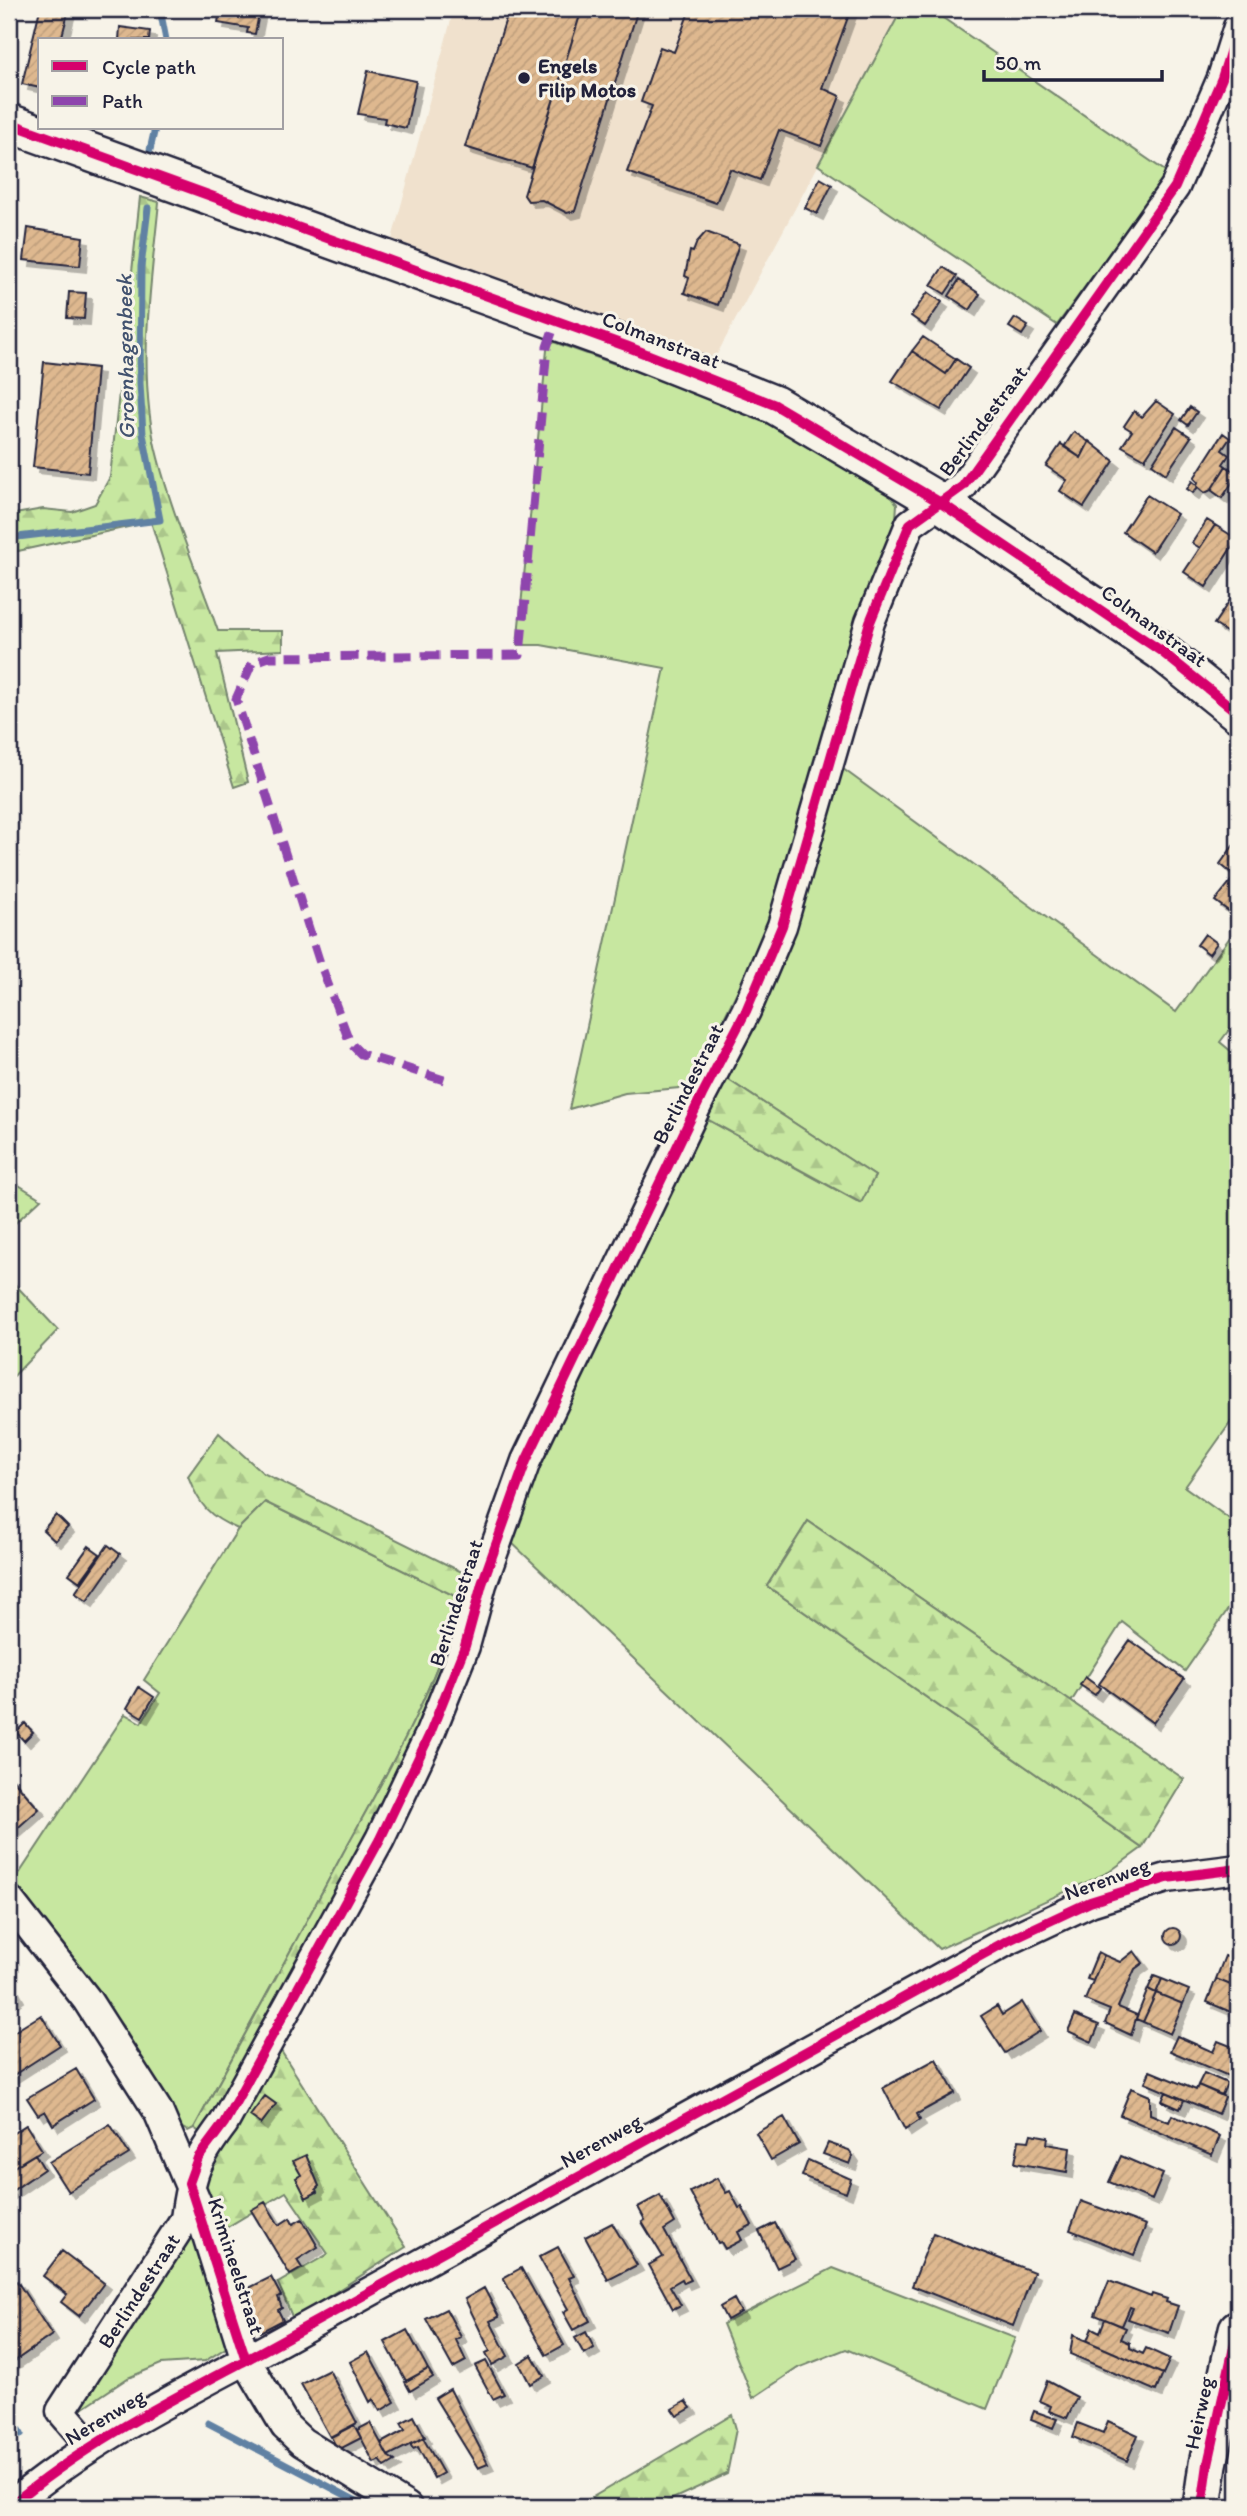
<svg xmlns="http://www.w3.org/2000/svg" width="1247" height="2516" font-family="Itim,sans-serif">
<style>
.built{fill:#f0e1cd}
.grass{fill:#c7e7a0;stroke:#74846e;stroke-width:2}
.forest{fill:url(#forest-firs);stroke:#74846e;stroke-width:2}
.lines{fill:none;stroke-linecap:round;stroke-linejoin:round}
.stream{stroke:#6181a3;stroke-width:7}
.building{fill:url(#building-hatch);stroke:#22223b;stroke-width:2;filter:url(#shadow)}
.minor-casing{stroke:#22223b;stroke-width:33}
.major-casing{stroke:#22223b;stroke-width:42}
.minor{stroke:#f7f3e8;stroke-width:28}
.major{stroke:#f7f3e8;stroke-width:37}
.quiet{stroke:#8e44ad;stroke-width:9;stroke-dasharray:18 9;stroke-linecap:butt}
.cycleway-casing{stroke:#f7f3e8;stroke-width:15}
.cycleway{stroke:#d6006c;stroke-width:10}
.poi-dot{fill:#22223b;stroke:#f7f3e8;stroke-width:2.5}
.labels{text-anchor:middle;stroke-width:6;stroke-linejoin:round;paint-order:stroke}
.poi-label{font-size:21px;font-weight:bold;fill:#22223b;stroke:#f7f3e8;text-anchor:start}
.street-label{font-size:21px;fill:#22223b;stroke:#f7f3e8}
.water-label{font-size:23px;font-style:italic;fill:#42526f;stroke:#f7f3e8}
</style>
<defs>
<pattern id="forest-firs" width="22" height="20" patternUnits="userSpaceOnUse" patternTransform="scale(1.75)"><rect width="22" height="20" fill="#c7e7a0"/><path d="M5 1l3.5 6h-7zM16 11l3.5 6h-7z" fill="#abc68b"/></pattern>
<pattern id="building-hatch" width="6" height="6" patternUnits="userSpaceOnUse" patternTransform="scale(1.75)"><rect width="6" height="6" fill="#deb88f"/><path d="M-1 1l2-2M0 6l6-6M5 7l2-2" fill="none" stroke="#be9e7c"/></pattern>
<filter id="shadow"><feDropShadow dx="6" dy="6" stdDeviation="0" flood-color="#0004"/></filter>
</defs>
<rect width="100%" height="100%" fill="#f7f3e8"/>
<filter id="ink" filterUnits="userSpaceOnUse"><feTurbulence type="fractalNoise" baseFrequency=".0143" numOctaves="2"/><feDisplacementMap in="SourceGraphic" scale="14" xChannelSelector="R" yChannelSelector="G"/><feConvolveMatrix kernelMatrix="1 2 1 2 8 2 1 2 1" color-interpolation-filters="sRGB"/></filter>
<g filter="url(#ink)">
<path class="built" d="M454 9H902L715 358 392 239Z"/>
<path class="grass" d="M902 9H930L1168 173 1057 325 818 165Z
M548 340 727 404 789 434 890 495 897 504 896 519 780 895 759 947 690 1087 625 1093 569 1109 665 668 541 645H517Z
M839 766 1176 1012 1238 926V1018L1220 1042 1238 1057V1412L1185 1487 1238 1525V1595L1185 1671 1122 1622 1071 1702 808 1521 767 1586 1142 1848 1109 1872 939 1949 511 1542 533 1477 703 1117 860 1203 875 1176 724 1077 779 969Z
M9 1179 41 1199 9 1229Z
M9 1278 58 1330 9 1381Z
M265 1502 459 1598C438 1687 387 1773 343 1853 294 1945 244 2036 194 2128L188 2131 182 2128 124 2028 13 1883 125 1714 141 1723 160 1693 144 1680 238 1529Z
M191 2219 232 2344 205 2361 161 2364 128 2378 75 2413Z
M833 2268 1015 2338 987 2409 846 2349 798 2368 753 2398 723 2324Z"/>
<path class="forest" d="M140 197 159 202C151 285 136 376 158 458 173 516 198 574 218 631H283V650L217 653 248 782 234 787 151 522 9 553V515L43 509 72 512 95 504 110 477Z
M724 1077 875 1176 861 1203 703 1117Z
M219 1433 263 1473 472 1577 459 1629 418 1740 205 2136 194 2128C244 2036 294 1945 343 1853 387 1773 438 1687 459 1598L265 1502 238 1529C209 1517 199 1505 188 1476Z
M808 1521 1184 1779 1142 1848 767 1586Z
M281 2051 406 2247 293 2319 278 2283 328 2254 286 2192 219 2232 197 2182Z
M732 2415 736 2429 727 2474 655 2507H576Z"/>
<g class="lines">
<path class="stream" d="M160 9 166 40
M150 150 155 128
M9 538 160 520 143 434 140 383 141 267 148 208
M9 2417 21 2434
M208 2423 368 2507"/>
</g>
<path class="building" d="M40 9H69L61 40H40V88L22 84Z
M220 9H260L255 34 247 33 248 28 218 23Z
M509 9H582L532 168 465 147Z
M582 9H638L575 211 567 213 542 200 528 201 524 195Z
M690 9H851L822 88 840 96 821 146 779 130 760 180 730 169 716 203 627 172 652 106 641 102 660 47 674 52Z
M120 27 150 31 149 40H119Z
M368 71 416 81 406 128 384 123 385 118 358 114Z
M820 178 832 185 817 214 805 208Z
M28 228 83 237 80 266 24 260Z
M706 232 739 244 718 305 684 293 689 278 685 276 690 251 693 252 697 242Z
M943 267 957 276 945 294 931 285Z
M959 280 980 294 970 310 949 296Z
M69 292 86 293 84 319 67 318Z
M928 292 942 302 925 326 911 316Z
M1015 318 1028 326 1022 335 1009 327Z
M923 337 956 359 946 374 912 351Z
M912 351 946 374 956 359 969 368 941 410 892 381Z
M44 362 97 368 88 473 33 467Z
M1156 401 1175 414 1145 459 1122 446 1132 431 1124 426 1134 411 1142 417Z
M1190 407 1197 412 1188 425 1181 420Z
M1176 427 1191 437 1166 474 1152 464Z
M1074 432 1089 442 1081 458 1064 447Z
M1223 433 1230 438 1222 450 1229 455 1223 464 1226 466 1211 490 1205 493 1198 487 1193 493 1187 489 1192 481 1197 485 1198 482 1194 478Z
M1089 441 1114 461 1084 507 1060 491 1067 480 1046 466 1061 444 1081 458Z
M1226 466 1238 474 1222 498 1211 490Z
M1147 495 1177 514 1152 552 1123 532Z
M1207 520 1215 525 1200 548 1192 543Z
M1215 525 1237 539 1206 587 1184 572Z
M1238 588V640L1214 624Z
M1238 839V918L1215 901 1235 876 1220 864Z
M1205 934 1217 943 1209 954 1197 945Z
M56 1515 68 1527 55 1541 43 1530Z
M108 1545 120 1554 87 1601 75 1593Z
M89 1546 100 1554 80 1582 69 1574Z
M1130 1640 1184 1679 1153 1723 1099 1684Z
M1085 1677 1100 1688 1095 1695 1080 1685Z
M139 1687 154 1697 142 1717 127 1708Z
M25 1723 33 1732 24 1741 16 1732Z
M9 1775 39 1809 12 1833 9 1829Z
M1165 1936a8 8 0 1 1 16 0a8 8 0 1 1-16 0Z
M1134 1951 1143 1963 1135 1969 1118 2007 1137 2015 1131 2035 1105 2023 1110 2010 1085 2000 1104 1955 1120 1962Z
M1098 1952 1104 1955 1093 1981 1087 1979Z
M1225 1956 1238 1961V1988L1216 1979Z
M1154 1976 1162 1979 1156 1993 1148 1989Z
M1162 1979 1189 1990 1183 2004 1156 1993Z
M1216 1979 1238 1988V2015L1207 2002Z
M9 1980 18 1996 9 2002Z
M1148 1989 1156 1993 1143 2022 1136 2019Z
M1156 1993 1183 2004 1170 2034 1143 2022Z
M1022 2002 1040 2031 1005 2053 981 2016 997 2006 1002 2015Z
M41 2015 60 2045 9 2078V2035Z
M1075 2015 1099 2025 1092 2042 1068 2031Z
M1177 2036 1213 2052 1218 2041 1238 2049V2065L1233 2078 1170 2051Z
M936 2059 955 2093 917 2114 920 2120 905 2130 883 2088Z
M76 2069 94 2099 53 2125 45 2111 38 2115 27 2098Z
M1150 2071 1196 2090 1198 2085 1225 2097 1218 2114 1145 2083Z
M1204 2073 1227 2083 1222 2095 1198 2085Z
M1131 2088 1150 2096V2114L1169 2122 1172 2115 1220 2136 1212 2155 1120 2115Z
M1166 2092 1184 2100 1180 2109 1162 2101Z
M265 2096 276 2104 261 2124 250 2116Z
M784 2117 799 2144 771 2160 756 2133Z
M110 2124 129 2154 68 2192 49 2162Z
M26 2125 42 2150 9 2170V2154L14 2151 9 2136Z
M1031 2134 1048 2137 1047 2144 1070 2148 1067 2172 1015 2163 1019 2140 1029 2141Z
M828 2143 849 2150 853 2156 850 2164 823 2154Z
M35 2154 44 2169 9 2193V2170Z
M306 2155 319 2186 316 2189 317 2192 306 2198 296 2178 301 2175 293 2161Z
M1121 2156 1163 2174 1152 2200 1109 2182Z
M808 2160 851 2179 846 2193 802 2176Z
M717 2178 726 2193 730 2191 739 2208 742 2207 752 2225 738 2232 742 2240 725 2249 721 2242 718 2243 690 2192Z
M660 2195 675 2223 664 2230 691 2280 684 2283 682 2279 670 2286 681 2305 673 2309 649 2265 663 2257 642 2222 645 2220 638 2207Z
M1081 2201 1146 2225 1134 2255 1070 2230Z
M265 2202 279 2225 290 2218 293 2224 302 2219 318 2247 297 2260 302 2268 290 2275 251 2210Z
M612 2223 637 2265 608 2280 585 2237Z
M775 2223 795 2259 777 2268 759 2231Z
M933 2233 1034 2272 1013 2326 912 2286Z
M558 2247 574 2276 569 2278 590 2321 573 2330 563 2312 568 2309 539 2257Z
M62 2251 104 2283 79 2316 61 2302 67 2294 43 2276Z
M521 2268 564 2345 546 2355 503 2278Z
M271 2277 281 2296 278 2297 282 2308 278 2310 283 2320 260 2332 241 2292Z
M17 2281 52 2335 9 2365V2322L15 2318 9 2308V2286Z
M1109 2281 1151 2297 1152 2294 1167 2299 1166 2302 1178 2306 1169 2333 1128 2319 1133 2308 1130 2307 1122 2326 1095 2315Z
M484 2288 499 2317 490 2321 508 2356 492 2365 486 2353 490 2351 465 2299Z
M734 2299 741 2312 727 2320 720 2307Z
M446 2309 461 2337 456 2340 466 2361 453 2368 426 2319Z
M1105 2319 1126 2328 1121 2339 1130 2343V2348L1143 2354 1146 2348 1170 2359 1163 2374 1087 2341 1092 2328 1100 2332Z
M407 2330 428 2369 406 2381 385 2342Z
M586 2332 594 2348 584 2354 575 2338Z
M1073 2335 1163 2374 1156 2391 1070 2354Z
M368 2352 395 2402 380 2411 373 2399 370 2402 350 2362Z
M532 2355 544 2376 530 2384 519 2363Z
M486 2361 504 2394 493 2399 475 2366Z
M428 2369 433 2377 410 2391 405 2382Z
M329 2370 357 2423 330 2437 301 2384Z
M1047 2381 1077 2397 1067 2418 1049 2411 1051 2406 1039 2401Z
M450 2389 488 2464 478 2468 435 2398Z
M686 2401 691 2408 677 2416 672 2409Z
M1034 2411 1057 2419 1053 2428 1031 2419Z
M414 2416 425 2437 388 2456 381 2443 405 2430 401 2423Z
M1108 2421 1138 2435 1127 2461 1073 2437 1078 2423 1103 2433Z
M370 2423 388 2456 395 2461 385 2467 380 2460 374 2463 357 2430Z
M354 2425 361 2438 338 2450 331 2437Z
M423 2438 443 2473 434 2478 418 2447 413 2449 410 2444Z"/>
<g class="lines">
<g class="minor-casing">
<path id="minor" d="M9 1900 87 2000 158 2111 197 2203 246 2360 285 2426 302 2442 407 2507
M91 2446 61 2411 185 2219C191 2173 196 2160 224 2123L380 1839 429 1736 465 1646 482 1584 526 1461 702 1095 746 1011 782 926 870 622 910 524 963 486 1175 187 1222 78 1238 27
M9 2507C81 2446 163 2404 246 2360L1007 1941 1090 1902 1167 1878 1238 1869"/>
</g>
<g class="major-casing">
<path id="major" d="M9 123 626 346 775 405 941 503 1161 651 1238 713
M1202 2507 1208 2464 1238 2329"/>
</g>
<use href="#minor" class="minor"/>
<use href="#major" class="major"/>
<path class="quiet" d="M444 1080 361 1054 350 1043 319 960 236 699 252 663 269 657 520 655 547 347 556 321"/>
<g class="cycleway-casing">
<path id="cycleway" d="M9 123 626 346 775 405 941 503 1161 651 1238 713
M246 2360 189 2183 198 2158 224 2123 380 1839 429 1736 465 1646 482 1584 526 1461 702 1095 746 1011 782 926 870 622 910 524 963 486 1175 187 1222 78 1238 27
M9 2507C81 2446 163 2404 246 2360L1007 1941 1090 1902 1167 1878 1238 1869
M1202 2507 1208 2464 1238 2329"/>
</g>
<use href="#cycleway" class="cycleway"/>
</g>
</g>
<circle class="poi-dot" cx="524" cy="78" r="7"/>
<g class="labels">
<g class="poi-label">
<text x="538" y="73">Engels<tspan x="538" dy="24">Filip Motos</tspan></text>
</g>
<g class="street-label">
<text transform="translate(661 340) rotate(21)" y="7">Colmanstraat</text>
<text transform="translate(983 421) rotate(-53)" y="7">Berlindestraat</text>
<text transform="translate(1154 626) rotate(36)" y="7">Colmanstraat</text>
<text transform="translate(688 1084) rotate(-63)" y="7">Berlindestraat</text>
<text transform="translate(456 1603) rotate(-72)" y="7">Berlindestraat</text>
<text transform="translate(1107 1879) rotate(-20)" y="7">Nerenweg</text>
<text transform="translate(601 2141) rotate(-29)" y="7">Nerenweg</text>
<text transform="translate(236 2266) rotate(72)" y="7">Krimineelstraat</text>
<text transform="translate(139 2291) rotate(-57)" y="7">Berlindestraat</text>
<text transform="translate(1199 2413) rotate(-78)" y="7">Heirweg</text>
<text transform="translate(105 2417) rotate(-31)" y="7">Nerenweg</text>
</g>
<g class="water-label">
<text transform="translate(125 357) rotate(-91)" y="8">Groenhagenbeek</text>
</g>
</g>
<rect width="1247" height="2516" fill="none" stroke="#f7f3e8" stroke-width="35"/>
<rect x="18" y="18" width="1212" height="2481" fill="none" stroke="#22223b" stroke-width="2.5" filter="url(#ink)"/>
<rect x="38" y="38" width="245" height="91" fill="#f7f3e8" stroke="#a29fa3" stroke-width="2"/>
<rect x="52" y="61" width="35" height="10" fill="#d6006c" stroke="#a29fa3" stroke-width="2"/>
<text x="102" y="74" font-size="21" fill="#22223b">Cycle path</text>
<rect x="52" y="96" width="35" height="10" fill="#8e44ad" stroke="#a29fa3" stroke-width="2"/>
<text x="102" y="108" font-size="21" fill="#22223b">Path</text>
<path d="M984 70v10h178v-10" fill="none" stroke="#22223b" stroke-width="3.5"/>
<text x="995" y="70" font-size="21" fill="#22223b" stroke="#f7f3e8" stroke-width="5" paint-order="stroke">50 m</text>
</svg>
